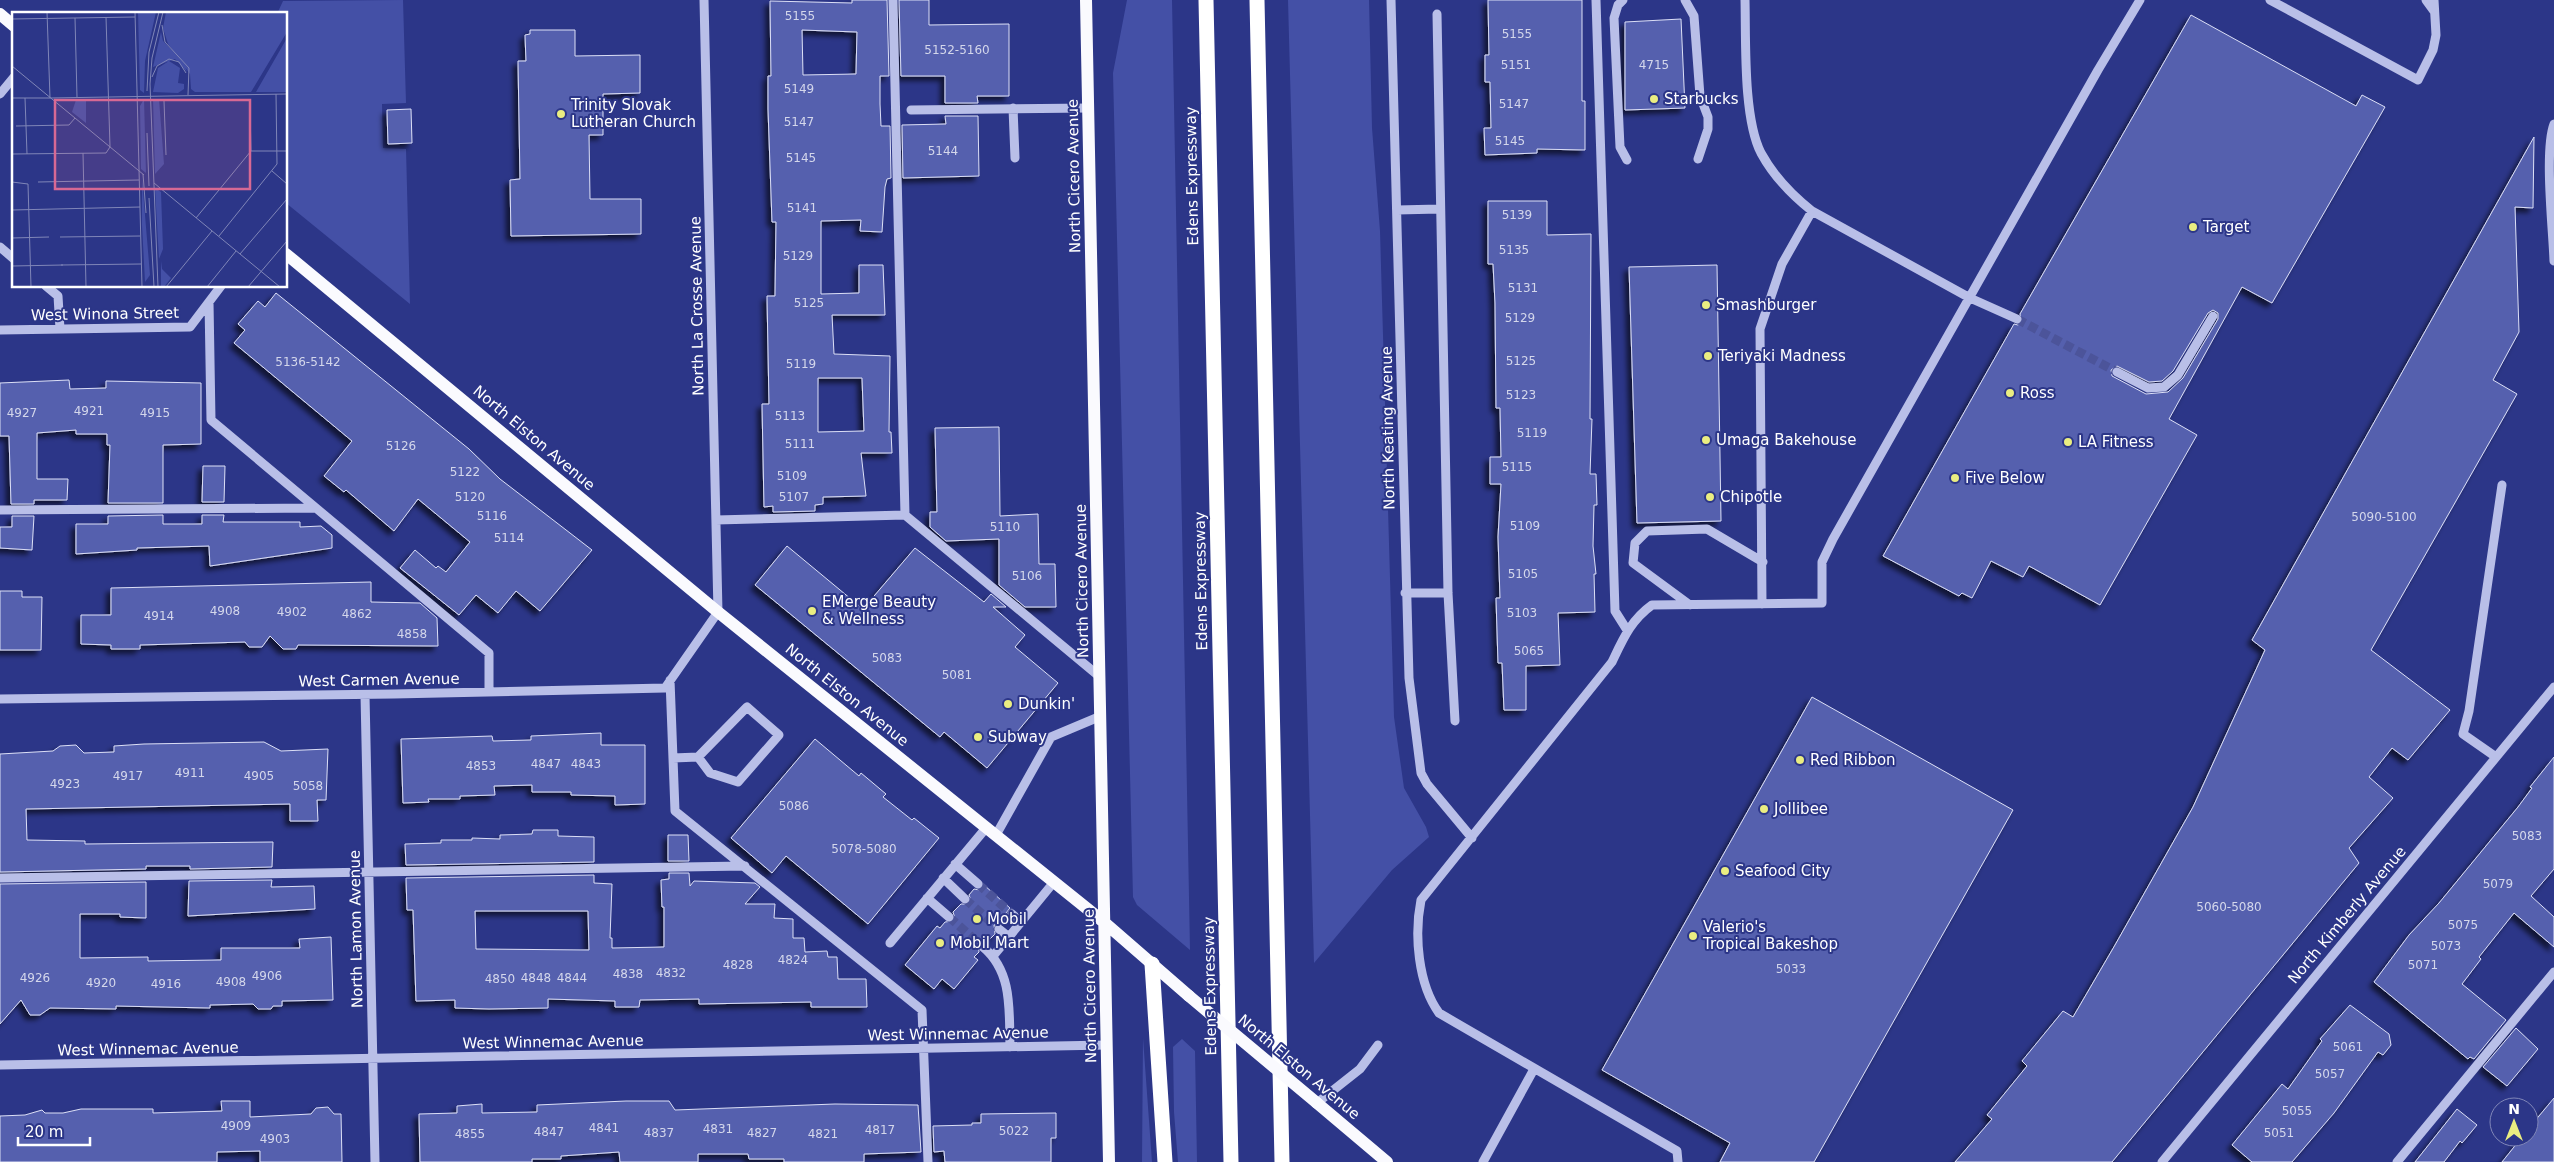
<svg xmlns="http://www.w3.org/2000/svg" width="2554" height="1162" font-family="'DejaVu Sans',sans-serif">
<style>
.green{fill:#4450a6}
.building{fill:#5460ae;stroke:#dcdff6;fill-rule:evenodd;filter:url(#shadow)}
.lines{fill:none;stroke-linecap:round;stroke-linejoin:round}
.minor-tunnel{stroke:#4c549a;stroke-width:9;stroke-dasharray:9 4.5;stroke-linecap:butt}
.minor{stroke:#b9bfe8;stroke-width:9}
.major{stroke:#fafafe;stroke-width:12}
.highway{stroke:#fff;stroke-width:15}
.major-bridge{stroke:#fafafe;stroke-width:12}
.poi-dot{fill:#eaed81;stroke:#2c3688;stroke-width:2}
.labels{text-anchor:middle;stroke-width:4;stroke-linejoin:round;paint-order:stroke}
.number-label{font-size:12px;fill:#d4d7eb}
.poi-label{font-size:15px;fill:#fff;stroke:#2c3688;text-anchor:start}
.street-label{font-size:15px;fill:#fff;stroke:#2c3688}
.inset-road{fill:none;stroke:#8086b8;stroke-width:1}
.view{fill:#d76994;fill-opacity:0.15;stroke:#d76994;stroke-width:2.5}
.inset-edge{fill:none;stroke:#fff;stroke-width:2.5}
</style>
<defs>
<filter id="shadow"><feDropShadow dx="-4.5" dy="4.5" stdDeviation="2.5" flood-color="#0009"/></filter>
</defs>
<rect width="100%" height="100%" fill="#2c3688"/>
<path class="green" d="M403 0 406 103 382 104 383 148 406 149 410 304 286 203V14H277L283 1Z
M1127 0H1172L1190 950 1137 905 1133 897 1113 73Z
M1288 0H1369L1372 128 1380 231 1394 717 1404 788 1426 827 1429 837 1392 870 1314 963Z
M1143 1038 1152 1162H1142Z
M1182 1039 1195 1051 1197 1162H1178L1174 1112 1173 1047Z"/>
<path class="building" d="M852 0H887L889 76H880V104L881 126H890L891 178 887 179 885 187 882 232 860 231 861 220 821 221V294L859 293V265H883L885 315H832L834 354 890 356 889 432H891L892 453H861L866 496 823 497V504L815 505V511L773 512V506L764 507 762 404H769L767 296H775L776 222H772L768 109V76H771L770 1 852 3ZM802 30 857 32 856 74 803 75ZM818 378H862L864 431 818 432Z
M899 0H929V25L1009 24V96H977L978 103H945V76H901Z
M1488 0H1582V101H1585V150L1537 149V153L1485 155 1484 128H1491L1490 82H1485V55H1489Z
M2191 15 2356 106 2362 95 2385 107 2272 303 2242 287 2169 419 2197 435 2100 605 2029 566 2023 577 1991 561 1972 598 1962 593 1959 596 1883 556 2014 324 2018 325 2022 322 2020 314ZM2213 310 2218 313V319L2183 378 2168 392 2146 394 2112 376 2111 370 2117 366 2149 382 2162 381 2173 371 2208 313Z
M1681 19 1685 108 1625 110V22Z
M530 30H575V56L640 55V93L603 94V135H589L590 199H641V234L511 236 510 180 520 179 518 61H526L525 35 530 34Z
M411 109 412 143 388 144 387 110Z
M945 116H978L979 176 903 178 902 125 946 124Z
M2534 137 2533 208 2515 207 2519 332 2493 380 2517 394 2371 650 2450 710 2408 760 2392 748 2369 777 2393 798 2349 848 2359 863 2112 1162H1955L1992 1119 1987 1115 2027 1066 2022 1061 2063 1011 2073 1017 2115 945 2193 807 2265 650 2252 640Z
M1488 201H1547V235L1591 234 1590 419H1592L1590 474H1596L1597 505H1594L1593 546 1596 574H1594L1595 612 1558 613 1560 665 1526 666V710H1504L1502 663H1498L1496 598H1500L1498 537 1501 484H1490V457H1501L1500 408H1496L1495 303 1493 264H1488Z
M1717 265 1721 521 1637 523 1629 267Z
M276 293 469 449 500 479 592 550 540 611 516 591 498 613 476 595 459 615 400 568 415 550 436 568 438 566 446 572 470 542 418 499 394 531 346 490 344 492 324 476 352 441 234 343 245 330 238 324 258 301 265 307Z
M69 380 70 389 106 388V381L201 383V444L163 445V503H108L110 445H107V434H76V430L37 433V479H68L67 500H34V504H11L9 436H0V383Z
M999 427 1000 516 1038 514 1039 564H1055L1056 607H1025L999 585V539L946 541 930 527V512H937L935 428Z
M203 466H225L224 502H202Z
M163 515V524H202V515H224L223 522H300V527L321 526 332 535V548L210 566 209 546 137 548V550L76 554V524H108V516Z
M12 516H34L32 550 0 548V527H12Z
M787 546 863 609 915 548 984 602 991 594 1006 607H993L1025 635 1015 647 1058 683 987 768 944 732 940 737 755 585Z
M371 582V602L420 603 437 618 438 646 298 645 296 649H283L270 636 262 647H249L245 642 140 645V649H111V645L81 644V615H111V588Z
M0 591H22V597H42L41 650H0Z
M1812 697 2013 810 1814 1162H1720L1730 1143 1602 1070Z
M601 733V745H645V804L615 805V796L571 795V792H532V785L494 786 495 795 460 796V799H428L429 802 403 803 401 739 492 736 493 741 531 740V736Z
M815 739 859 776 861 773 886 794 883 797 912 820 914 818 939 838 868 924 786 856 772 873 731 838Z
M264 742 281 751 328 749 326 800H317L318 821H290V804L26 809 27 840 85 841V844L273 842 272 867 190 869V866H146V869L0 872V754L53 751 60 746 76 745 84 753 114 752V746L144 744Z
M2554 757V869L2531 896 2554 917V947L2514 913 2479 957 2481 959 2462 984 2506 1020 2474 1059 2470 1057 2468 1059 2374 982 2409 935 2439 903 2518 807 2532 788 2530 787Z
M533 830H558V836L594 837V862L406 865 405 844 441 843V840H472V838L500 839V835L532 834Z
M668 835H688L689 861H668Z
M669 873H689L690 886 694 881 755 883 760 887 745 904H775L774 918 793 919V938H804L805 952 827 951 828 957H837L838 979H866L867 1007H811V1002L699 1004V999L640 1000 639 1007H615V1001L548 999V1008L489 1009 455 1008V1000L416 1001 413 910H407L406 878 594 875V883L612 884 610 938H612V948L664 947V907H662L661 880 669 879ZM475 911H588L589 950 476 949Z
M272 880 271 887 314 886 315 909 188 916 189 881Z
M146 882V918L120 917V914H80V958L148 957V961L218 960H221V948H300L299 939 331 937 333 1000 282 1001V1006H273L271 1009H258L253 1004 210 1005V1008L116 1006V1009L50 1008 40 1015H30L21 1000 0 1024V884Z
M984 885 1010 908 1006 913 1008 919 1003 924 994 925 995 934 987 942 978 943 979 952 974 957 978 960 954 989 942 979 934 989 905 965 937 926 940 928 945 922 953 921 955 918 953 912 961 904H969L971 900 969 895 974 889 980 890Z
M2350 1005 2389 1034 2391 1045 2383 1055 2378 1052 2334 1113 2292 1162H2252L2232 1145 2282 1084 2288 1089 2322 1041 2320 1039Z
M2516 1028 2538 1049 2507 1086 2483 1067Z
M2554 1098V1162H2502L2522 1137H2529V1128Z
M221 1101H250V1117L311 1114 316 1108 328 1107 334 1114H341L342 1162H260V1151L217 1152V1162H0V1116L25 1115 42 1110 45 1113H63L81 1109H153V1113L222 1111Z
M626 1101H669L675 1110 835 1104 918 1105 921 1152 864 1154V1162H784V1159H749L748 1154H698V1162H620L619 1152 561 1156V1159H532V1162H420L419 1114 457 1113V1106L482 1104V1113L537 1112V1105Z
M2457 1109 2477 1125 2462 1143 2460 1141 2444 1162H2415Z
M1056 1113V1138H1051V1162H945L944 1151 934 1152 933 1126 972 1125V1123H981V1114Z"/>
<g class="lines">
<path class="minor-tunnel" d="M2017 319 2117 372
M978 884 1012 914
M965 899 999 929
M949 917 983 947"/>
<path class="minor" d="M893 0 905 515
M1391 0 1409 678 1421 773 1427 784 1472 838
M1596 0 1615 611 1627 630
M1623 0 1618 5 1614 18 1620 147 1627 160
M1685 0 1694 16 1700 96 1708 117V129L1698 159
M1745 0C1746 40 1743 118 1761 153 1773 175 1793 196 1812 211L1970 298 2017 319
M2270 0 2418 80 2433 50 2436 35 2434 0
M2426 0 2434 11
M1437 14 1448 593 1455 721
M0 94 14 77
M1013 108 1015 158
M911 110 1089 108
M2554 124C2544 150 2553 230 2554 261
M1397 210 1439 209
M0 247 14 259
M46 286 58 296 60 329
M209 302 211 420 489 653V692
M0 330 190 327 221 286
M2117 372 2148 388 2164 387 2178 375 2213 316
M0 510 315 508
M716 520 905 515 1100 677
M1405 593H1448
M1762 604 1760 329 1782 264 1812 211
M1690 605 1633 563 1635 543 1647 531 1707 529 1763 562
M670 680 675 811 922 1010 928 1162
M365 695 375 1162
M0 699 394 694 665 688 718 612 704 0
M2496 757 2463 734 2469 711 2502 485
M673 758 698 757 747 707 779 735 738 782 710 773 698 757
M996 835 1051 737 1101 716
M955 864 978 884
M0 878 745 866
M943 878 965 899
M927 898 949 917
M1012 914 1021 922
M999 929 1009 937
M890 943 986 828
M983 947C1013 972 1009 1011 1010 1047
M994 955 1054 882
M0 1065 1107 1045
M1317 1103 1360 1069 1378 1045
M1483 1162 1534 1069
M1678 1162 1677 1151 1439 1013C1418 984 1414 935 1421 900L1612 662C1623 639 1631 620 1652 605L1822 603V562L1833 539 2098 70 2140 0
M2162 1162 2554 687
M2397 1162 2554 972"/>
<path class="major" d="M1086 0 1109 1162
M0 14 14 26
M286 254 718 612 1105 923 1189 996
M1317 1103 1387 1162"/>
<path class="highway" d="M1206 0 1231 1162
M1257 0 1282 1162
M1152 964 1165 1162"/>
<path class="major-bridge" d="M1189 996 1317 1103"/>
</g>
<g class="poi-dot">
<circle cx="1654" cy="99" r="5"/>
<circle cx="561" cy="114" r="5"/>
<circle cx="2193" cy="227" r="5"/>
<circle cx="1706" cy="305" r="5"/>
<circle cx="1708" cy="356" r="5"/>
<circle cx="2010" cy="393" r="5"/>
<circle cx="1706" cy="440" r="5"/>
<circle cx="2068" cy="442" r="5"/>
<circle cx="1955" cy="478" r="5"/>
<circle cx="1710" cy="497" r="5"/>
<circle cx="812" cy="611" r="5"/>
<circle cx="1008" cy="704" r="5"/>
<circle cx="978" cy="737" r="5"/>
<circle cx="1800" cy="760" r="5"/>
<circle cx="1764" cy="809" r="5"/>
<circle cx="1725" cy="871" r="5"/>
<circle cx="977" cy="919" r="5"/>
<circle cx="1693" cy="936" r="5"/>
<circle cx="940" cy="943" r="5"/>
</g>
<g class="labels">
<g class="number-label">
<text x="800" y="20">5155</text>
<text x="1517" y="38">5155</text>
<text x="957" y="54">5152-5160</text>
<text x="1516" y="69">5151</text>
<text x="1654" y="69">4715</text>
<text x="799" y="93">5149</text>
<text x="1514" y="108">5147</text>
<text x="799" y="126">5147</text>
<text x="1510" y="145">5145</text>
<text x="943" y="155">5144</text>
<text x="801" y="162">5145</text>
<text x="802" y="212">5141</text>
<text x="1517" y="219">5139</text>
<text x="1514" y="254">5135</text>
<text x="798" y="260">5129</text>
<text x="1523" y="292">5131</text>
<text x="809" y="307">5125</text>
<text x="1520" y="322">5129</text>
<text x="1521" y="365">5125</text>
<text x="308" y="366">5136-5142</text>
<text x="801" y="368">5119</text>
<text x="1521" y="399">5123</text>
<text x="89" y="415">4921</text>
<text x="22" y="417">4927</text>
<text x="155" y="417">4915</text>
<text x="790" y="420">5113</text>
<text x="1532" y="437">5119</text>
<text x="800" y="448">5111</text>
<text x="401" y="450">5126</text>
<text x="1517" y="471">5115</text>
<text x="465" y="476">5122</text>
<text x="792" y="480">5109</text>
<text x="470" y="501">5120</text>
<text x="794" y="501">5107</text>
<text x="492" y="520">5116</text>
<text x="2384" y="521">5090-5100</text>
<text x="1525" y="530">5109</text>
<text x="1005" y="531">5110</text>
<text x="509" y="542">5114</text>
<text x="1523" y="578">5105</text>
<text x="1027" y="580">5106</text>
<text x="225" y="615">4908</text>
<text x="292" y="616">4902</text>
<text x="1522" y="617">5103</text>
<text x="357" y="618">4862</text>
<text x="159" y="620">4914</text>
<text x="412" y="638">4858</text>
<text x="1529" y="655">5065</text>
<text x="887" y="662">5083</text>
<text x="957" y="679">5081</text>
<text x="546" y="768">4847</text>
<text x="586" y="768">4843</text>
<text x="481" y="770">4853</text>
<text x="190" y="777">4911</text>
<text x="128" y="780">4917</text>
<text x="259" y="780">4905</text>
<text x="65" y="788">4923</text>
<text x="308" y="790">5058</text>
<text x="794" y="810">5086</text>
<text x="2527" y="840">5083</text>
<text x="864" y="853">5078-5080</text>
<text x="2498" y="888">5079</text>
<text x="2229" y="911">5060-5080</text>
<text x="2463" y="929">5075</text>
<text x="2446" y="950">5073</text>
<text x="793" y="964">4824</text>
<text x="738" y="969">4828</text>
<text x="2423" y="969">5071</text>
<text x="1791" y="973">5033</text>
<text x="671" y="977">4832</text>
<text x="628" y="978">4838</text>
<text x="267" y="980">4906</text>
<text x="35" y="982">4926</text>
<text x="536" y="982">4848</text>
<text x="572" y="982">4844</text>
<text x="500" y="983">4850</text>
<text x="231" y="986">4908</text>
<text x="101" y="987">4920</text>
<text x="166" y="988">4916</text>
<text x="2348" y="1051">5061</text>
<text x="2330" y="1078">5057</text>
<text x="2297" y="1115">5055</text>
<text x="236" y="1130">4909</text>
<text x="604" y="1132">4841</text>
<text x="718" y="1133">4831</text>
<text x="880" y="1134">4817</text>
<text x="1014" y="1135">5022</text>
<text x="549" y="1136">4847</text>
<text x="659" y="1137">4837</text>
<text x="762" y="1137">4827</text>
<text x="2279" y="1137">5051</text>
<text x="470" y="1138">4855</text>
<text x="823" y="1138">4821</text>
<text x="275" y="1143">4903</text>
</g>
<g class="poi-label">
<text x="1664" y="104">Starbucks</text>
<text x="571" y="110">Trinity Slovak<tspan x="571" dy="17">Lutheran Church</tspan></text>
<text x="2203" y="232">Target</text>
<text x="1716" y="310">Smashburger</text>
<text x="1718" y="361">Teriyaki Madness</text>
<text x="2020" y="398">Ross</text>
<text x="1716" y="445">Umaga Bakehouse</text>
<text x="2078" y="447">LA Fitness</text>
<text x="1965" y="483">Five Below</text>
<text x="1720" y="502">Chipotle</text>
<text x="822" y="607">EMerge Beauty<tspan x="822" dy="17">&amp; Wellness</tspan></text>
<text x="1018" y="709">Dunkin'</text>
<text x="988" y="742">Subway</text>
<text x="1810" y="765">Red Ribbon</text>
<text x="1774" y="814">Jollibee</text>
<text x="1735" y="876">Seafood City</text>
<text x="987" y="924">Mobil</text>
<text x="1703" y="932">Valerio's<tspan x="1703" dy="17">Tropical Bakeshop</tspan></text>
<text x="950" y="948">Mobil Mart</text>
</g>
<g class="street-label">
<text transform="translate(1074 176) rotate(-91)" y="5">North Cicero Avenue</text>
<text transform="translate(1192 176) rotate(-91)" y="5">Edens Expressway</text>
<text transform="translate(697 306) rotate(-91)" y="5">North La Crosse Avenue</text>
<text transform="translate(105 314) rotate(-1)" y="5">West Winona Street</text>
<text transform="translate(1388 428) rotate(-91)" y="5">North Keating Avenue</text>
<text transform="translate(534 438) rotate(40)" y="5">North Elston Avenue</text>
<text transform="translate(1082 581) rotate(-91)" y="5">North Cicero Avenue</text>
<text transform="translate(1201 581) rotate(-91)" y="5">Edens Expressway</text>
<text transform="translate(379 680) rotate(-1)" y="5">West Carmen Avenue</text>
<text transform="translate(847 695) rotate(39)" y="5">North Elston Avenue</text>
<text transform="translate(2347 915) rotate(-50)" y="5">North Kimberly Avenue</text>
<text transform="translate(356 929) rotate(-91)" y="5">North Lamon Avenue</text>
<text transform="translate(1090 986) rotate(-91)" y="5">North Cicero Avenue</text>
<text transform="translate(1210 986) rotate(-91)" y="5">Edens Expressway</text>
<text transform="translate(958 1034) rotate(-1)" y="5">West Winnemac Avenue</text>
<text transform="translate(553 1042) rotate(-1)" y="5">West Winnemac Avenue</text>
<text transform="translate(148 1049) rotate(-1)" y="5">West Winnemac Avenue</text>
<text transform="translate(1299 1067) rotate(40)" y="5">North Elston Avenue</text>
</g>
</g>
<g transform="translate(12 12)">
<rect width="275" height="275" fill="#2c3688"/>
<path d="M126 0H144L133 49 132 81 128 78ZM154 0H275V20L239 80H183L179 77 178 62 156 32 151 16ZM149 20 151 29 171 49 175 60 163 47 141 55ZM275 26V80H244ZM157 49 168 56 166 71 172 72V77L166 81 141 80 146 56ZM132 87 134 161 129 157 128 94ZM141 87H147L152 152 143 162ZM64 88H74V111L60 100ZM130 167 138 263 133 270 130 213ZM143 176 149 180 151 237 147 247ZM149 249 150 257 159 266 152 275H149Z" fill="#4450a6"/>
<path class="inset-road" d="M123 0 130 275M63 6 65 85M0 7 123 5M150 13 153 30 177 56 176 83M0 54 132 163M140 65 145 54 157 47 167 50 174 61M135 79 137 40 147 0M0 86H38L35 0M13 86 15 142M38 86 275 82M152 89 154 143M238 97 239 139M4 114 57 113 63 106M135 121 137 174M239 139H275M71 141 74 275M0 142 94 141 98 135 94 5M260 159 275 172M131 162 134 201M0 170 16 172 19 275M26 170 127 168M142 171 268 275M137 186 142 275M0 198 128 195M184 206 239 139M207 224 265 152 264 82M48 225 128 224M0 226 37 225M228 242 275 187M49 253 129 252M0 254 51 253M146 275 138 72 140 46 151 0M154 275 200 219M195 275 224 239M236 275 275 229"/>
<path class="view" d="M43 88H238V177H43Z"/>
<rect width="275" height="275" class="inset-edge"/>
</g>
<g transform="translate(2514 1122)"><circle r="24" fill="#2c3688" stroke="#8086b8"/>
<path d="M0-4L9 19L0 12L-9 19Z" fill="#eaed81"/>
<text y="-8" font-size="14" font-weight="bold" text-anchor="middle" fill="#ffffff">N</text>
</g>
<path d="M18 1137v8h72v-8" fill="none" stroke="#ffffff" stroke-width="2.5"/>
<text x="25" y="1137" font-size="15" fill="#ffffff" stroke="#2c3688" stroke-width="4" paint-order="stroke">20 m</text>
</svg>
